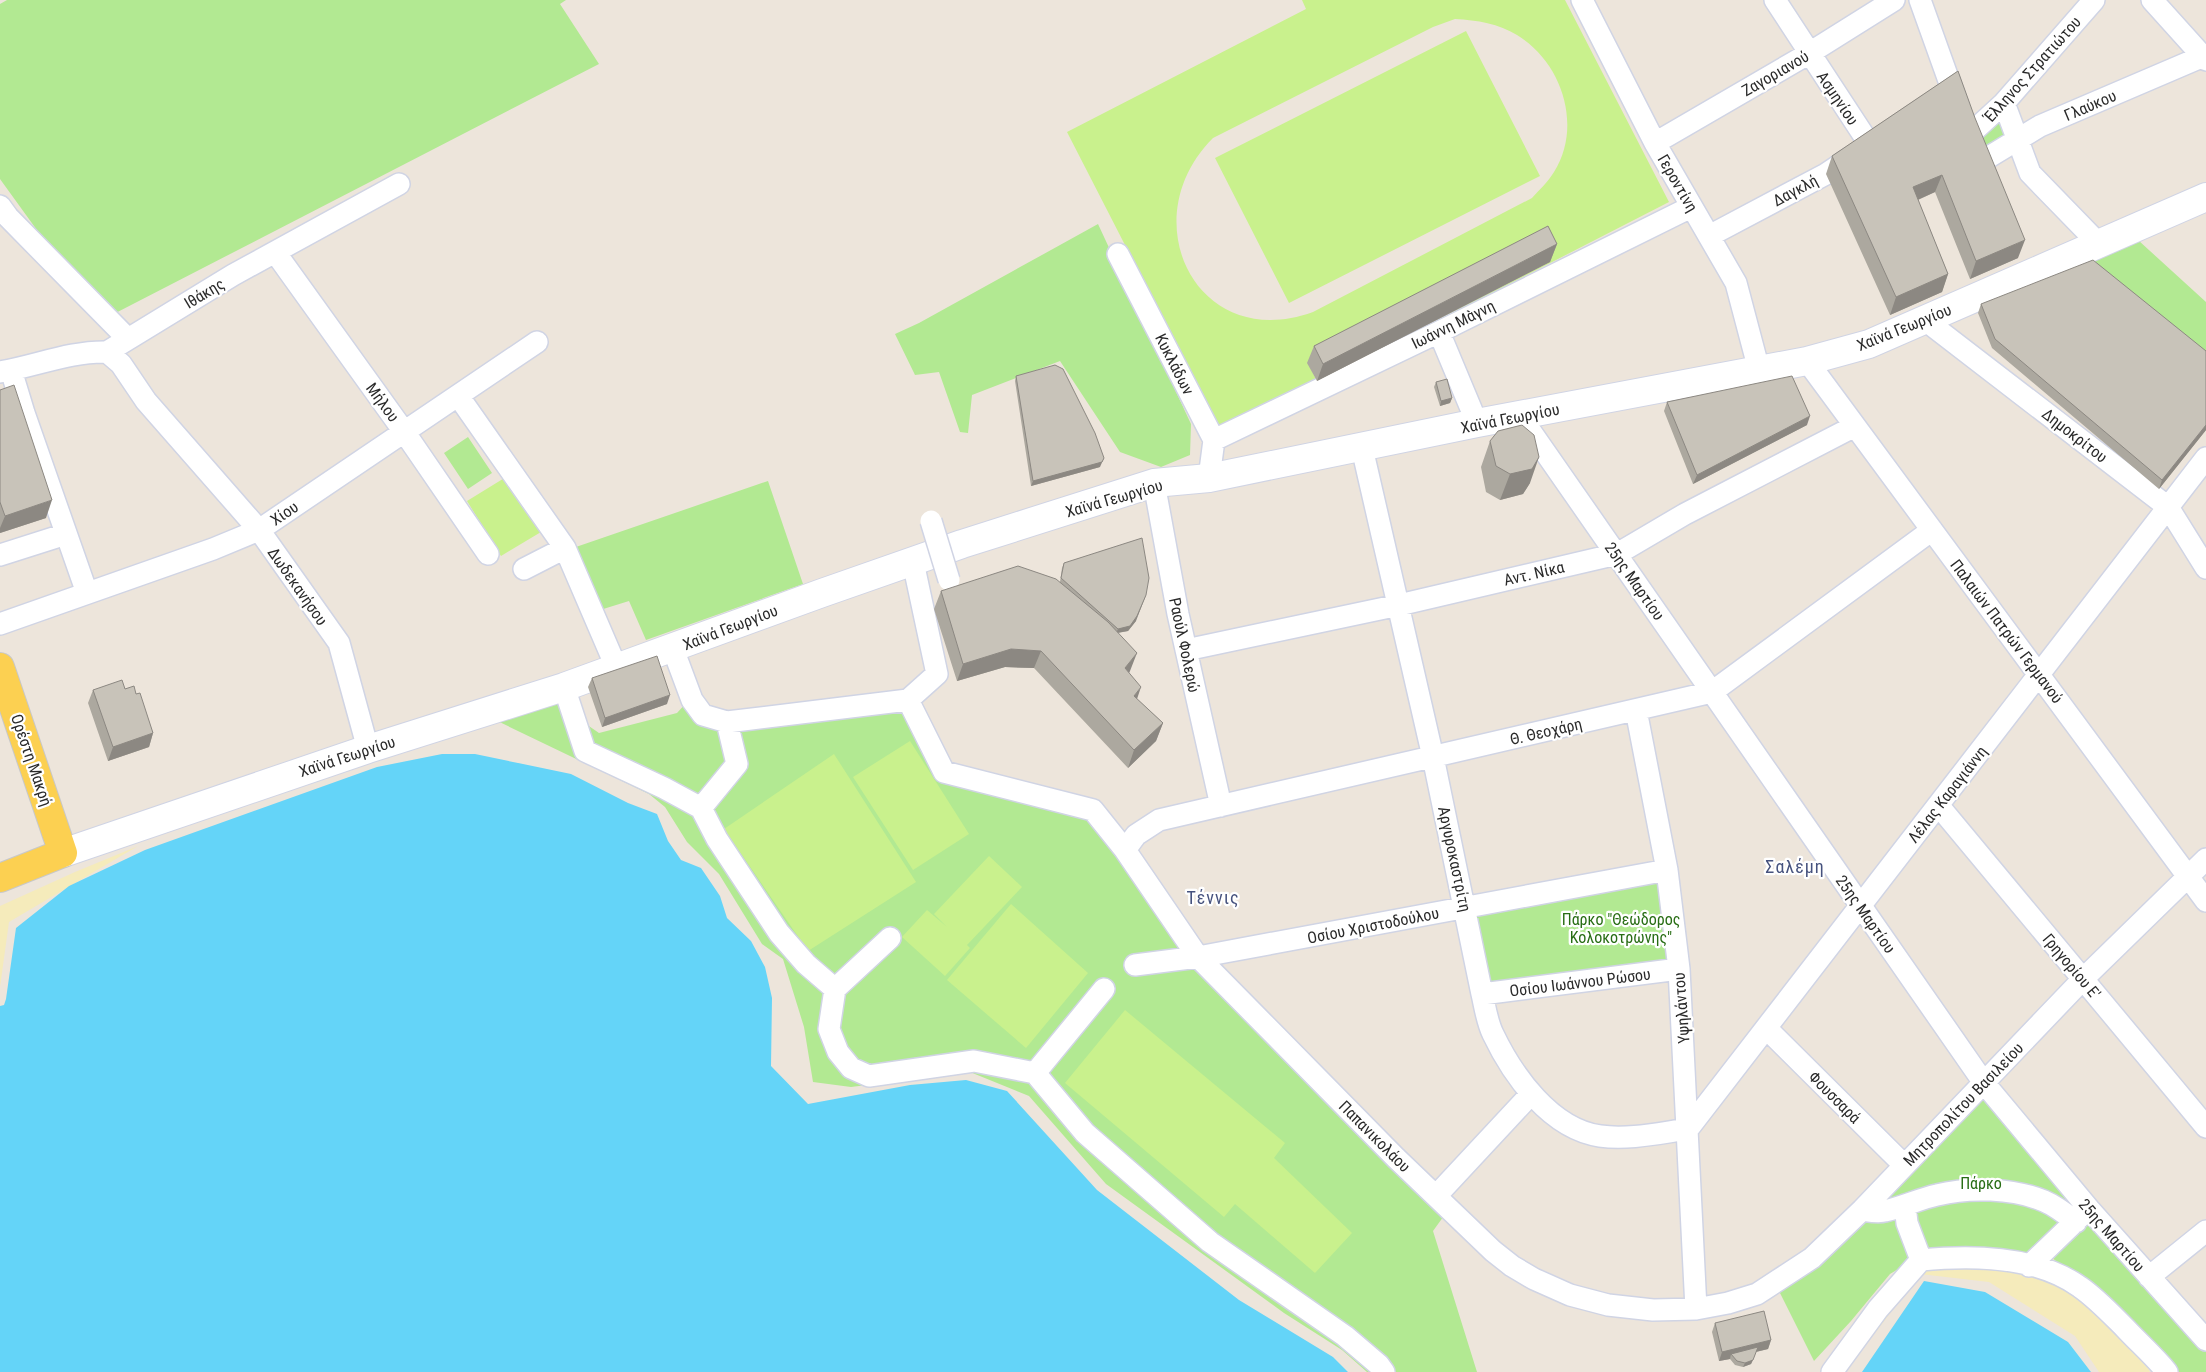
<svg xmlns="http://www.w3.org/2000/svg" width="2206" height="1372" font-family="'Roboto Condensed',sans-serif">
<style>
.green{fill:#b2e992}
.sand{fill:#f5ebbb}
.pitch{fill:#c9f18d;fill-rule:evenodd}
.water{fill:#64d4f8}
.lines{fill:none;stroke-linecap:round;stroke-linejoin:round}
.street-casing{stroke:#d0d4e4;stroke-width:24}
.secondary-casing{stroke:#d0d4e4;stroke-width:30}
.primary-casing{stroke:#c8c8c8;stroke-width:30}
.street{stroke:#fff;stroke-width:21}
.secondary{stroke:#fff;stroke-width:28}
.primary{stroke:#fcd051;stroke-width:28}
.street-bridge-casing{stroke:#d0d4e4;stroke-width:24;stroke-linecap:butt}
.street-bridge{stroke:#fff;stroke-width:21}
.wall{fill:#aca89f}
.shaded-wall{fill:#8c8882}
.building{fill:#c8c3b9;stroke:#8c8882}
.labels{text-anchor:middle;stroke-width:4.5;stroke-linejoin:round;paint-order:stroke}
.street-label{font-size:16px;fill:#2a2a2a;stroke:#fff}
.park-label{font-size:16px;fill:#286d14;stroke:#fff}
.neighbourhood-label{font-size:18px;letter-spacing:1px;fill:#46527e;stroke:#fff}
</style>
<rect width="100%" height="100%" fill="#ede5db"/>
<path class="green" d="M7 0H566L560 4 599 64 102 320 0 179V4Z
M2004 103 2018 141 1979 163 1968 136Z
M1098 224 1191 424 1190 455 1161 467 1120 452 1060 361 972 395 968 433 960 432 939 372 915 375 895 334 919 323Z
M2127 230 2206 302V362L2071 255Z
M468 437 492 473 468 489 444 453Z
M768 481 803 584 646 640 629 601 600 610 573 548Z
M548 698 599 733 677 713 688 701 697 717 907 706 942 774 1091 815 1198 964 1446 1213 1433 1231 1477 1372H1367L1342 1350 1284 1313 1106 1184 1029 1096 970 1072 851 1087 813 1082 804 1027 783 959 762 944 719 874 687 842 665 807 649 794 489 717Z
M1667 870 1679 969 1482 994 1465 908Z
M1984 1083 2206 1340V1372H2155L2141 1337 1928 1251 1890 1274 1851 1321 1814 1361 1775 1283Z"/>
<path class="sand" d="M138 846 9 922 0 987V906L75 872Z
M2046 1252 2134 1333 2150 1372H2099L2075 1336 1989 1282 1920 1274 1876 1332 1855 1326 1911 1254Z"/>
<path class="pitch" d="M1302 0H1565L1669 202 1221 432 1067 132 1306 9ZM1455 19C1477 20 1499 24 1517 35 1562 62 1583 126 1554 172 1548 182 1540 189 1532 198L1313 312C1197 354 1131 220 1213 138L1433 27ZM1550 262 1317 381 1308 363Z
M1466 31 1540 176 1289 303 1215 158Z
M506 477 541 532 501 556 467 501Z
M910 741 969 834 913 870 853 777Z
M834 754 916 882 808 951 724 829Z
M989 856 1022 887 967 945 970 948 945 976 902 937 927 910 947 927 934 914Z
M1011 904 1088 973 1026 1048 947 980Z
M1125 1010 1285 1143 1274 1158 1352 1233 1315 1273 1235 1204 1224 1217 1065 1083Z"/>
<path class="water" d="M442 754H475L571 774 628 803 657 814 668 841 681 860 701 868 720 896 727 918 751 941 765 967 772 998 771 1066 808 1104 910 1085 966 1080 1007 1091 1097 1190 1239 1300 1333 1357 1348 1372H0V1006L4 1005 6 999 16 928 69 886 145 850 377 767Z
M1924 1281 1985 1292 2068 1342 2091 1372H1862Z"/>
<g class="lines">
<g class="street-casing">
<path id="street" d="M1582 0 1655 143 1736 283 1759 370
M1775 0 1870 145
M1920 0 1958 106
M2152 0 2206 60
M2004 103 2030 173 2098 243
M1968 136 2004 103 2094 0
M1655 143 1808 54 1894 0
M1979 163 2040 126 2206 55
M0 206 8 217 128 339
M1709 236 1826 174 1850 158
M275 252 405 433 488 554
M1118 254 1214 440 1209 478
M1925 320 2168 507 2206 568
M1439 332 1477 423
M107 352 121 364 146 401 259 530 339 643 368 749
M1807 361 2206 901
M11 370 24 413 87 593
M0 372C36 366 70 351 107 352L233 275 399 184
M459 397 565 548 617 669
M1520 416 1984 1083 2089 1209 2206 1340
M1214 440 1439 332 1691 207
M1362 448 1433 757 1482 994C1485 1007 1487 1022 1493 1034 1513 1076 1551 1129 1600 1136 1629 1140 1659 1133 1688 1129L2206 458
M1154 483 1178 614 1221 806
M0 555 66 534
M524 569 565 548
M0 624 213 549 259 530 537 342
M673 649 692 700 703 715 727 722 908 700 937 674 913 562
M1186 650 1399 605 1617 554 1685 514 1855 426
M564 687 585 751 664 788 701 808
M908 700 944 772 1093 810 1125 850 1198 957 1396 1158 1493 1251 1512 1266 1534 1279 1570 1295 1608 1305 1653 1310 1696 1309 1728 1303 1757 1294 1812 1258 1862 1210 2083 979 2206 859
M1636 710 1667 870 1679 969 1696 1309
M727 722 737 764 701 808 717 839 779 933 806 964 835 989
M1938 805 2206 1127
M1125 850 1136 835 1159 820 1712 692 1932 530
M890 938 835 989 829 1029 838 1052 851 1068 869 1076 974 1061 1035 1073 1085 1133 1210 1242 1345 1336 1379 1365 1384 1372
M1135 965 1198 957 1667 870
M1482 994 1679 969
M1766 1028 1904 1165
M1035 1073 1104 989
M1436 1196 1531 1094
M1905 1205 1907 1223 1921 1260
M1862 1210C1869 1211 1878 1213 1885 1211 1903 1207 1919 1199 1937 1195 1969 1187 2013 1188 2044 1201 2056 1206 2066 1214 2076 1222
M2029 1266 2085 1212
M2149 1277 2206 1231
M1832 1372 1878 1309 1921 1260C1971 1255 2037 1256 2080 1287 2096 1298 2111 1314 2125 1328 2139 1343 2154 1356 2167 1372"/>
</g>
<g class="secondary-casing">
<path id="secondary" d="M63 853 368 749 564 687 822 593 962 544 1154 483 1209 478 1477 423 1807 361 1869 344 2206 197"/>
</g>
<g class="primary-casing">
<path id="primary" d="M0 667 63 853 0 878"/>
</g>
<use href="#street" class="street"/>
<use href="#secondary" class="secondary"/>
<use href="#primary" class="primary"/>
<g class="street-bridge-casing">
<path id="street-bridge" d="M931 521 949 580"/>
</g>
<use href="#street-bridge" class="street-bridge"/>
</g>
<path class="wall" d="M1958 71 2018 258 1970 279 1935 192 1918 200 1948 274 1942 292 1890 315 1826 174 1832 156Z
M1557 244 1550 262 1317 381 1307 363 1314 346Z
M1981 304 2206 351V430L2159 489 1992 348 1978 313Z
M1016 376 1100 467 1031 486 1015 381Z
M1436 382 1452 398 1450 403 1440 406 1434 387Z
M0 390 46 518 0 533Z
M1667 402 1807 425 1693 484 1664 411Z
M1490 441 1530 483 1523 494 1500 500 1486 492 1481 467Z
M1064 563 1136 621 1128 631 1118 633 1130 671 1129 673 1137 699 1163 723 1156 741 1128 768 1034 668 1005 667 957 681 934 609 941 591 1060 582 1062 568Z
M592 678 667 704 602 727 588 687Z
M125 689 136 694 153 733 149 747 108 761 88 703 93 690Z
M1715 1323 1771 1340 1768 1349 1756 1352 1751 1364 1743 1367 1735 1365 1730 1359 1719 1361 1712 1332Z"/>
<path class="shaded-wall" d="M1942 175 1935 192 1906 205 1913 187Z
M2025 240 2018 258 1970 279 1976 261Z
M1557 244 1550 262 1317 381 1323 364Z
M1948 274 1942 292 1890 315 1896 297Z
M1452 398 1450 403 1440 406 1441 401Z
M1810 416 1807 425 1693 484 1697 475Z
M2206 425V430L2159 489 2162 480Z
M1539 457 1530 483 1523 494 1500 500 1510 474Z
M1104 458 1100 467 1031 486 1033 481Z
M52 500 46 518 0 533V528L5 516Z
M1146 595 1136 621 1128 631 1116 633 1118 629Z
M1011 649 1041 651 1034 668 1005 667 957 681 963 664Z
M1137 653 1130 671 1118 686 1125 668Z
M1141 687 1135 705 1134 696Z
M670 695 667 704 602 727 605 718Z
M1163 723 1156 741 1128 768 1134 750Z
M153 733 149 747 108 761 113 747Z
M1771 1340 1768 1349 1734 1357 1731 1354 1730 1359 1719 1361 1722 1352Z
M1753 1360 1751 1364 1743 1367 1745 1363Z"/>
<path class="building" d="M1958 71 1975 118 2025 240 1976 261 1942 175 1913 187 1948 274 1896 297 1832 156Z
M1548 226 1557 244 1323 364 1314 346Z
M2093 260 2206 351V425L2162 480 1995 339 1981 304Z
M1055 365 1063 369 1095 433 1104 458 1102 462 1033 481 1016 376Z
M1792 376 1810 416 1697 475 1667 402Z
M1447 379 1452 398 1441 401 1436 382Z
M14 385 52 500 5 516 0 502V390Z
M1522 425 1534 435 1539 457 1532 469 1510 474 1496 466 1490 441 1498 431Z
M1142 538 1149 578 1146 595 1137 616 1130 626 1118 629 1061 578 1064 563Z
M1018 566 1056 579 1108 622 1137 653 1125 668 1141 687 1134 696 1163 723 1134 750 1041 651 1011 649 963 664 941 591Z
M657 656 670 695 605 718 592 678Z
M122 680 125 689 134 686 136 694 140 693 153 733 113 747 93 690Z
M1764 1311 1771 1340 1722 1352 1715 1323Z
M1758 1347 1753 1360 1745 1363 1737 1361 1731 1354Z"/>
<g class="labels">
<g class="street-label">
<text transform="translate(2032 69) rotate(-48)" y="6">Έλληνος Στρατιώτου</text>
<text transform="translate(1775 73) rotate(-30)" y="6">Ζαγοριανού</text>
<text transform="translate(1838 98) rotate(56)" y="6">Ασμηνίου</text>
<text transform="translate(2090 105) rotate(-23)" y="6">Γλαύκου</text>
<text transform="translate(1678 183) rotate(60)" y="6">Γεροντίνη</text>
<text transform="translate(1795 190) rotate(-28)" y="6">Δαγκλή</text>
<text transform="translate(204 293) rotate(-31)" y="6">Ιθάκης</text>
<text transform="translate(1453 324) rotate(-26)" y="6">Ιωάννη Μὰγνη</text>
<text transform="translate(1904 327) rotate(-22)" y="6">Χαϊνά Γεωργίου</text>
<text transform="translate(1175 364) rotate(63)" y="6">Κυκλάδων</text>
<text transform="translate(383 402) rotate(54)" y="6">Μήλου</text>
<text transform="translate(1510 418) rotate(-11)" y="6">Χαϊνά Γεωργίου</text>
<text transform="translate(2075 435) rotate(38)" y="6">Δημοκρίτου</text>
<text transform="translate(1114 498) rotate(-16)" y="6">Χαϊνά Γεωργίου</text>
<text transform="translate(284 513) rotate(-34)" y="6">Χίου</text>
<text transform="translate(1534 573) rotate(-13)" y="6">Αντ. Νίκα</text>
<text transform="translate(1635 581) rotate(55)" y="6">25ης Μαρτίου</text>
<text transform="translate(298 586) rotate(55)" y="6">Δωδεκανήσου</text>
<text transform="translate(730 627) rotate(-21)" y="6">Χαϊνά Γεωργίου</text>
<text transform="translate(2007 631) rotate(53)" y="6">Παλαιών Πατρών Γερμανού</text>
<text transform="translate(1185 645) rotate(78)" y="6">Ραούλ Φολερώ</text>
<text transform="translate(1546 731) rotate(-13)" y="6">Θ. Θεοχάρη</text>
<text transform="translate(347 756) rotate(-18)" y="6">Χαϊνά Γεωργίου</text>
<text transform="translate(32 760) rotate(71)" y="6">Ορέστη Μακρή</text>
<text transform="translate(1947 794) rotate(-52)" y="6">Λέλας Καραγιάννη</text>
<text transform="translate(1455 859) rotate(78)" y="6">Αργυροκαστρίτη</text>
<text transform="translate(1866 914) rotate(55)" y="6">25ης Μαρτίου</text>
<text transform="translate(1373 925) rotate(-11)" y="6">Οσίου Χριστοδούλου</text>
<text transform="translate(2072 966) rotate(50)" y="6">Γρηγορίου Ε'</text>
<text transform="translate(1580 982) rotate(-7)" y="6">Οσίου Ιωάννου Ρώσου</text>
<text transform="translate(1681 1008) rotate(-94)" y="6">Υψηλάντου</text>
<text transform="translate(1835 1097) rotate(45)" y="6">Φουσσαρά</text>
<text transform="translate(1963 1104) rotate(-46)" y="6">Μητροπολίτου Βασιλείου</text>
<text transform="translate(1375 1136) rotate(45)" y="6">Παπανικολάου</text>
<text transform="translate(2112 1235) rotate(49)" y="6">25ης Μαρτίου</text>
</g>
<g class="park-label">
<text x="1621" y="925">Πάρκο "Θεώδορος<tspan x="1621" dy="18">Κολοκοτρώνης"</tspan></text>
<text x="1981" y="1189">Πάρκο</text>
</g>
<g class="neighbourhood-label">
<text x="1795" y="873">Σαλέμη</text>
<text x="1213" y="904">Τέννις</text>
</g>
</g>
</svg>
